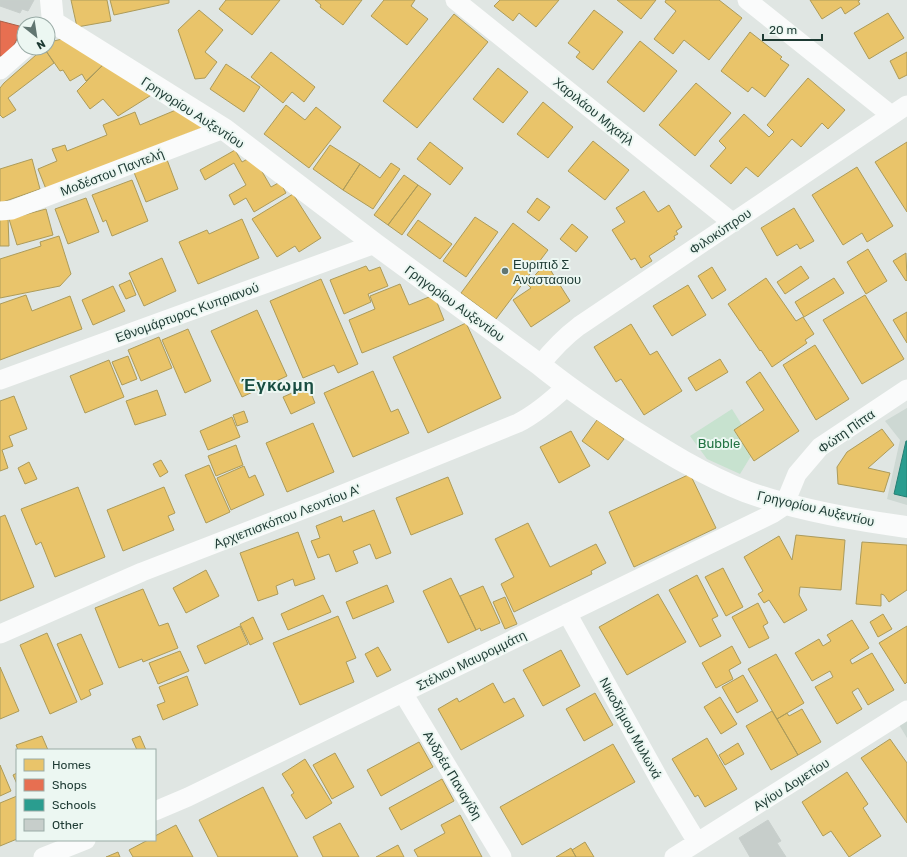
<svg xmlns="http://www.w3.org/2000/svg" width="907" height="857" font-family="Rubik,sans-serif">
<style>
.built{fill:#cdd8d3}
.green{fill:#c7e2cf}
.homes{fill:#e9c46a;stroke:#ac9b5a}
.shops{fill:#e76f51;stroke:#aa5f48}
.schools{fill:#2a9d8f;stroke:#267f73}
.building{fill:#c7cecb;stroke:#c8cfcc}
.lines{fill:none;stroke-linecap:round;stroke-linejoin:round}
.minor{stroke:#fafbfb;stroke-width:19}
.tertiary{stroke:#fafbfb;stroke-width:22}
.poi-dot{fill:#617671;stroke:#ecf7f2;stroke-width:1.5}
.labels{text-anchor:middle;stroke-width:4;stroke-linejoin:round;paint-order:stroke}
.street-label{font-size:13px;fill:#1d3a33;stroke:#ecf7f2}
.poi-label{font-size:13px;fill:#1d3a33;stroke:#ecf7f2;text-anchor:start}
.park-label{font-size:13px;fill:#247444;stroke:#ecf7f2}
.district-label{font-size:17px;font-weight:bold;letter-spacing:1px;fill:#184d41;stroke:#ecf7f2}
</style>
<rect width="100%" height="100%" fill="#e0e6e3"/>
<path class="built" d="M907 408V505L887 499 900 440 885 421Z
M907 717V738L898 723Z"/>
<path class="green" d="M732 409 742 425 734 431 751 456 740 474 707 459 690 436Z"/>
<path class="homes" d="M71 0H107L111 21 77 27Z
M110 0H169V3L114 15Z
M226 0H280L252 35 219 9Z
M315 0H362L343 25 320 7 321 5Z
M384 0H415L411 6 428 19 407 45 371 16Z
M500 0H559L536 27 519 13 513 21 494 6Z
M617 0H656L641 19Z
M666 0H719L742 18 709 60 684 40 673 54 654 39 676 11 665 2Z
M810 0H860L858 1 860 4 845 14 841 7 822 19Z
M199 10 223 30 205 52 217 62 205 78 195 79 178 30Z
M594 10 623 32 593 70 576 57 580 52 568 43Z
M888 13 904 38 869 59 854 33Z
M454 14 488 42 417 128 383 101Z
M750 32 782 57 780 59 789 65 765 97 752 87 748 92 721 71Z
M62 39 108 60 86 81 82 74 70 81 63 70 60 71 44 48H48V45L54 41Z
M640 41 677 71 644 112 607 82Z
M44 48 54 63 8 98 16 110 3 118 0 115V88L4 83Z
M271 52 315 87 304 102 292 92 283 103 251 77Z
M907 52V75L899 79 890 61Z
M108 60 153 94 118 116 103 99 90 109 77 91Z
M226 64 260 87 244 112 210 89Z
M498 68 528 92 503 123 473 99Z
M808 78 845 110 828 129 822 123 801 147 792 139 758 177 746 167 731 184 710 166 726 148 719 141 744 114 769 137 774 132 767 125Z
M696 83 731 113 695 156 659 125Z
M543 102 573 127 548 158 517 134Z
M286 105 305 120 316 107 341 127 309 168 264 134Z
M183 107 210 125 46 189 38 169 57 161 52 149 65 145 67 151 107 135 103 125 135 112 140 125Z
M593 141 629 170 605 200 568 171Z
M430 142 463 168 450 185 417 159Z
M907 142V212L875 162Z
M330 145 360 164 343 190 313 169Z
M235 150 242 162 253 156 271 187 280 182 286 193 254 212 246 198 234 205 229 195 246 185 234 163 205 180 200 170Z
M166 157 178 189 146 202 133 170Z
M32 159 40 189 0 203V169Z
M391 163 400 169 373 209 343 190 360 164 380 178Z
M857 167 893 226 867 242 862 233 843 245 812 195Z
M404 175 418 185 388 225 374 215Z
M132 180 148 221 112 236 106 220 103 222 92 195Z
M418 185 431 194 402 235 388 225Z
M644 191 658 212 669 205 682 227 676 231 678 234 674 236 675 239 649 256 652 261 641 268 635 258 631 260 612 230 625 222 616 208Z
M293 194 321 238 299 252 295 246 277 257 252 219Z
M86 198 99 232 68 244 55 209Z
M537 198 550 207 539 221 527 212Z
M794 208 814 241 800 249 797 244 777 256 761 228Z
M46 209 53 235 17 245 9 219Z
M0 217H8L9 246H0Z
M475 217 498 232 466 277 443 261Z
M242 219 259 258 198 284 179 242 207 230 209 234Z
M418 220 452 244 440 259 407 235Z
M513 223 548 250 496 319 461 293Z
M572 224 588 237 576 252 560 239Z
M59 236 71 274 60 286 0 298V259L41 246 40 242Z
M868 249 887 281 866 294 847 262Z
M906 253 907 280 906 281 893 261Z
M162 258 176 291 144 306 129 273Z
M546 263 570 301 531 327 513 300 531 288 527 284Z
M366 266 369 271 380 267 388 286 368 294 371 302 344 314 330 280Z
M801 266 809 278 785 294 777 282Z
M712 267 726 290 712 299 698 276Z
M766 278 796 321 803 317 814 334 805 340 807 343 772 367 761 350 760 351 728 304Z
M834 278 844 293 804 317 795 302Z
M321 279 358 364 338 373 334 365 303 378 270 301Z
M130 280 136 295 126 299 119 285Z
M400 284 409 305 434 295 444 320 362 353 349 320 375 309 370 296Z
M688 285 706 315 672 336 653 306Z
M113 286 125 311 93 325 82 300Z
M26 295 32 311 70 296 82 329 0 360V304Z
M865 295 904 359 862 384 823 320Z
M257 310 287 376 242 397 211 331Z
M907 312V343L893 320Z
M466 323 501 398 428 433 393 357Z
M631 324 650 355 657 351 682 391 644 415 621 379 616 382 594 347Z
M188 329 211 381 185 393 162 340Z
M159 337 172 368 141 381 128 350Z
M815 345 849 399 816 420 783 365Z
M128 356 137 379 122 385 112 362Z
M720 359 728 372 696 391 688 378Z
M109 360 124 397 85 413 70 376Z
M373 371 391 412 398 409 409 433 353 457 324 393Z
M760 372 799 431 754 461 734 430 764 410 746 382Z
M308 386 315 403 291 414 283 397Z
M157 390 166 415 135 425 126 401Z
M14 396 27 429 9 436 13 446 2 450 8 468 0 471V401Z
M244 411 248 422 237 426 233 415Z
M232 417 240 437 208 450 200 431Z
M597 420 624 439 608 460 582 441Z
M313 423 334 472 287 492 266 443Z
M882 429 894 445 868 468 890 473 884 492 838 484 837 467 847 452Z
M571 431 590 466 559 483 540 447Z
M236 445 243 465 216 476 208 456Z
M161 460 168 472 160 477 153 464Z
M29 462 37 479 25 484 18 468Z
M209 465 230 512 206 523 185 475Z
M244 466 249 478 255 475 264 495 231 510 217 478Z
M690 474 716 528 634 567 609 512Z
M448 477 463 514 411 535 396 498Z
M78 487 105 557 55 577 41 542 36 545 21 509Z
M164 487 175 513 168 516 174 530 123 551 107 510Z
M374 510 391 553 376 559 370 544 353 551 358 563 336 572 329 554 318 558 311 541 320 538 316 526 341 516 343 522Z
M5 515 34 587 0 601V517Z
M528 523 550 567 596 544 606 563 591 571 592 574 514 612 501 584 514 577 495 539Z
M298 532 315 579 295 586 293 579 276 586 278 594 258 601 240 553Z
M796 535 845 540 841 590 800 587 799 595 807 610 784 623 769 600 764 603 758 594 763 591 744 557 779 536 792 560Z
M862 542 907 545V590L889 602 884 595 881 594V606L856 604Z
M723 568 743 607 726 616 705 577Z
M206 570 219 596 186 613 173 588Z
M697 575 718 616 712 619 721 636 700 647 669 590Z
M451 578 476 630 448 643 423 591Z
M387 585 394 602 353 619 346 602Z
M483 586 500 623 481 631 480 628 476 630 460 596Z
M143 589 159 626 168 623 178 648 143 662 142 659 119 668 95 608Z
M658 594 686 642 627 675 599 627Z
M323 595 331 612 288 630 281 614Z
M505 597 517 624 505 629 493 602Z
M758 603 768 623 763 626 769 638 749 648 732 617Z
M883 614 892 629 878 637 870 622Z
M338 616 356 658 346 662 354 682 300 705 273 643Z
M253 617 263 639 250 645 240 624Z
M852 620 869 648 850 660 852 664 872 653 894 690 868 705 858 688 852 692 862 709 837 724 815 687 833 677 830 671 812 681 795 653 819 639 823 646 831 641 827 635Z
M240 626 248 644 205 664 197 646Z
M907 626V682L905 684 879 643Z
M47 633 77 702 50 714 20 645Z
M81 634 103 684 89 690 91 695 81 700 57 644Z
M732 646 741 663 729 670 733 679 716 688 702 663Z
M378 647 391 670 377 677 365 654Z
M561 650 580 686 543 706 523 670Z
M180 651 189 671 158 684 149 663Z
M776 654 804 703 777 719 748 669Z
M0 667 19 711 0 719Z
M743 675 758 701 737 713 722 687Z
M187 676 198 705 163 720 157 705 165 702 159 687Z
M493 683 504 703 514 698 524 716 461 750 438 709 457 698 459 702Z
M595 693 613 725 584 741 566 709Z
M720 697 737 724 721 734 704 707Z
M802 709 821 742 798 755 777 719 787 713 789 716Z
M772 711 798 755 771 770 746 726Z
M42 736 48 750H18L16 745Z
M140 736 146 750H137L132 739Z
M707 738 737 789 705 807 698 795 695 797 672 759Z
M890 739 907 763V823L861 758Z
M419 742 433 767 381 796 367 770Z
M738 743 744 754 725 765 719 755Z
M613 744 635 782 522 845 500 807Z
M335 753 354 787 332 799 313 765Z
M305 759 332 803 306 819 291 795 294 793 282 774Z
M0 765 11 791 0 796Z
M847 772 868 804 863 808 881 836 849 857 831 831 823 836 802 802Z
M17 773V784L13 775Z
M442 779 454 801 401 830 389 808Z
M263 787 298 857H218L199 820Z
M17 796V839L0 846V803Z
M460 815 482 857H418L414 850 445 833 441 825Z
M340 823 359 857H323L313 837Z
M176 825 193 857H133L129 850 148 840H155V836Z
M585 842 594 857H576L572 850Z
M398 845 404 857H376Z
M571 848 576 857H556Z
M118 852 120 857H106Z"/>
<path class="shops" d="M0 21 23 27 8 57 0 56Z"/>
<path class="schools" d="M906 441H907V497L894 494Z"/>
<path class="building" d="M0 0H34L28 11 22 9 20 13 0 6Z
M768 820 781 841 777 843 786 857H750L739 838Z"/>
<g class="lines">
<path class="minor" d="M455 0 733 223
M747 0 891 115
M0 70 25 48
M0 211 12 210 224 129
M540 365C552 350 563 338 579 326L907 105
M0 380 375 244
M567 613 663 786 697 842
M0 634 142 572 323 502 518 423C536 414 551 401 566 387
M403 693 502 857
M155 811 188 797 772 514 781 508 785 503 797 474 820 447 907 389
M43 857 86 840
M674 857 907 710"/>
<path class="tertiary" d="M51 0 53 22 224 129 375 244 540 365C567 387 595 406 624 425 663 450 703 475 747 492 797 510 854 520 907 527"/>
</g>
<circle class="poi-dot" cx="505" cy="271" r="4"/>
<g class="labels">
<g class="street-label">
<text transform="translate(594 111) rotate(39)" y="5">Χαριλάου Μιχαήλ</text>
<text transform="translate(193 112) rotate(33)" y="5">Γρηγορίου Αυξεντίου</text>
<text transform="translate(112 172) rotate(-21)" y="5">Μοδέστου Παντελή</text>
<text transform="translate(720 231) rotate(-34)" y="5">Φιλοκύπρου</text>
<text transform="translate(455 303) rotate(36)" y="5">Γρηγορίου Αυξεντίου</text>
<text transform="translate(187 312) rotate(-20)" y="5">Εθνομάρτυρος Κυπριανού</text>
<text transform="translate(846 431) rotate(-35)" y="5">Φώτη Πίττα</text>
<text transform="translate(816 508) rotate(13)" y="5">Γρηγορίου Αυξεντίου</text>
<text transform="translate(287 516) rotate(-21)" y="5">Αρχιεπισκόπου Λεοντίου Α'</text>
<text transform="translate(471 660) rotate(-26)" y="5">Στέλιου Μαυρομμάτη</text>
<text transform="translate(631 728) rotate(61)" y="5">Νικοδήμου Μυλωνά</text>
<text transform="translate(453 775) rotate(59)" y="5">Ανδρέα Παναγίδη</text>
<text transform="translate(791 784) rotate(-32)" y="5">Αγίου Δομετίου</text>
</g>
<g class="poi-label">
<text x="513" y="269">Ευριπιδ Σ<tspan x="513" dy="15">Αναστασιου</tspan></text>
</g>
<g class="park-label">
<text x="719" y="448">Bubble</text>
</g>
<g class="district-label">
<text x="278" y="391">Έγκωμη</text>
</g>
</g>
<rect x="16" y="749" width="140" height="92" fill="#ecf7f2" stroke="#99aba6"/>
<rect x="24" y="759" width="20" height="12" fill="#e9c46a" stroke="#99aba6"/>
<text x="52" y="769" font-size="12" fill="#1d3a33">Homes</text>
<rect x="24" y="779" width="20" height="12" fill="#e76f51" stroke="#99aba6"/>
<text x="52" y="789" font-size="12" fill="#1d3a33">Shops</text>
<rect x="24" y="799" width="20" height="12" fill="#2a9d8f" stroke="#99aba6"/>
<text x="52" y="809" font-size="12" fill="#1d3a33">Schools</text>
<rect x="24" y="819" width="20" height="12" fill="#c7cecb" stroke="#99aba6"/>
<text x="52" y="829" font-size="12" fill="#1d3a33">Other</text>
<g transform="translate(36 36) rotate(150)"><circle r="19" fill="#ecf7f2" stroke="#99aba6"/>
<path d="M0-3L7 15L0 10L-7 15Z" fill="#617671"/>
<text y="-6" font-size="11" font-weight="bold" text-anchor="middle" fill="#1d3a33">N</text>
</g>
<path d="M763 34v6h59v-6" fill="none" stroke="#1d3a33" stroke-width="2"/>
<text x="769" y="34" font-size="12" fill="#1d3a33" stroke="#ecf7f2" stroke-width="3" paint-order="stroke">20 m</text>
</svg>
